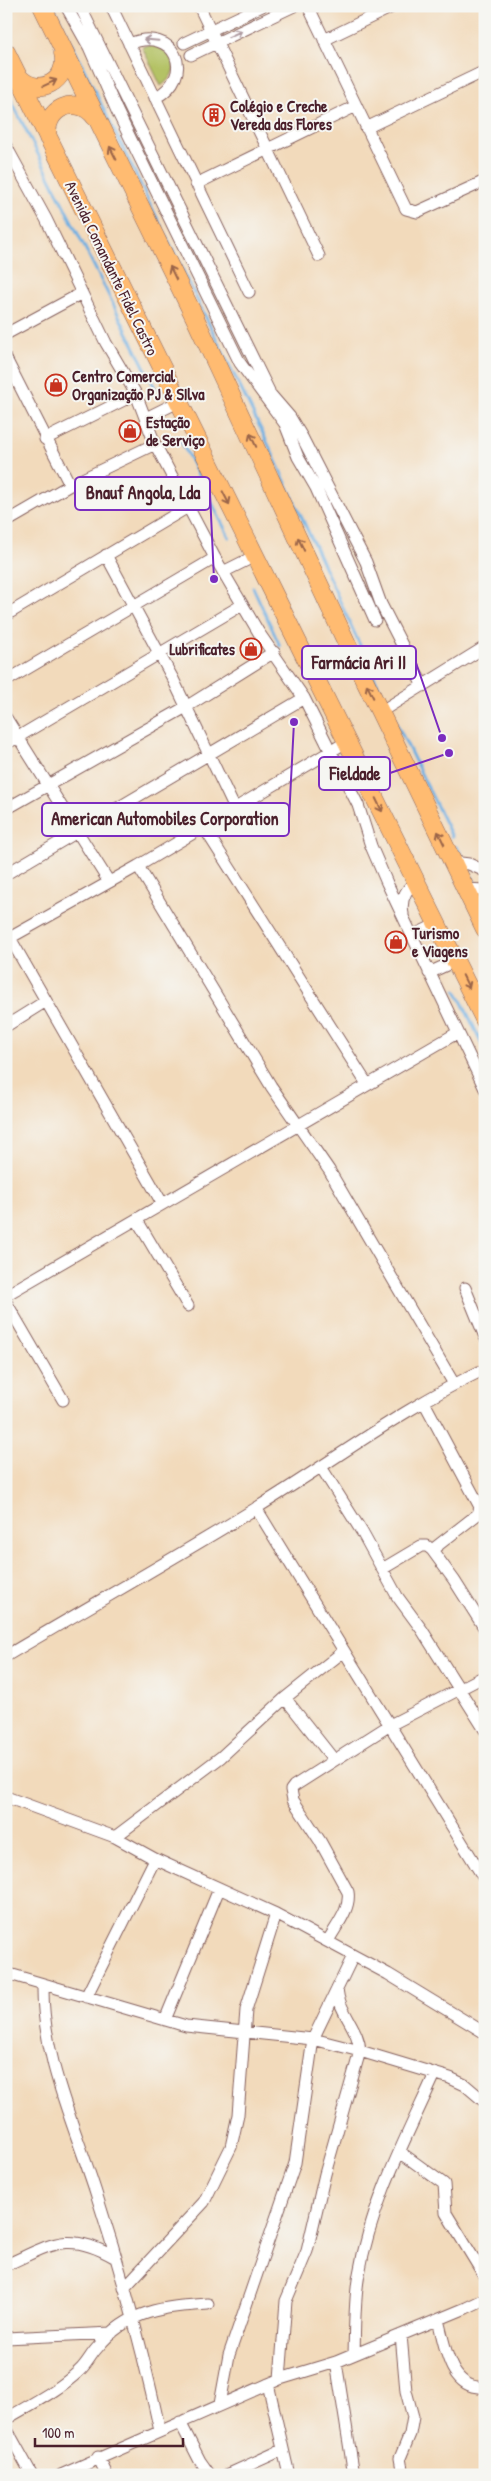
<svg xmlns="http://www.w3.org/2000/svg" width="491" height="2481" font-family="'Patrick Hand',sans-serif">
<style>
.grass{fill:#b4c265;stroke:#7f7048}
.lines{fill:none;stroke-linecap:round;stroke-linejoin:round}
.stream{stroke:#6dafe2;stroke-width:3}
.minor-casing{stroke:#85605d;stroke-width:13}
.highway-casing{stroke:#85605d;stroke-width:19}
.minor{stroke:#fff;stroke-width:11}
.highway{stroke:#ffbb71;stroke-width:18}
.oneway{stroke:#ae9aa0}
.oneway2{stroke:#9b654a}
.labels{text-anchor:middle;stroke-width:4;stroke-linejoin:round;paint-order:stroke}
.poi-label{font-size:16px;font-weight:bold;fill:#4a1f2b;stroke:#f6f6f2;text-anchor:start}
.street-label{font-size:16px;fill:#4a1f2b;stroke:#f6f6f2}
.leader{fill:none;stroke:#7b2cbf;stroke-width:2}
.callout-dot{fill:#7b2cbf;stroke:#f6f6f2;stroke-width:2}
.callout{fill:#f6f6f2;stroke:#7b2cbf;stroke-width:2}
.callout-label{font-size:18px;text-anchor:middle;font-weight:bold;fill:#4a1f2b}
</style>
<rect width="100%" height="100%" fill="#f6f6f2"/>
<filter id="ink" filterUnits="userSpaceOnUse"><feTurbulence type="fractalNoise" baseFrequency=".02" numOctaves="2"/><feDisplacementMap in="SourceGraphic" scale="10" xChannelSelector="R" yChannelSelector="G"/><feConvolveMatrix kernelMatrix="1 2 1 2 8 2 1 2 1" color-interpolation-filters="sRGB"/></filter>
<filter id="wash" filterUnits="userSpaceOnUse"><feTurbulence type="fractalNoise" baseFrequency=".0096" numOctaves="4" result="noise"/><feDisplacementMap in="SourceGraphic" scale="20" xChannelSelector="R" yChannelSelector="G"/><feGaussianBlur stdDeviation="1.12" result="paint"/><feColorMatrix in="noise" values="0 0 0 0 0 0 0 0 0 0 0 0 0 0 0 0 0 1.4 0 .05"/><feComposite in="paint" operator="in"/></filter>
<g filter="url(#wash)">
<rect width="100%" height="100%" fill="#f2dabb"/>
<path class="grass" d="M149 45C173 49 184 70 161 86L142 47Z"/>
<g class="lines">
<path class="stream" d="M53 6 271 450 384 698
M6 90 155 388
M179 437 229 537
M253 587 280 646
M392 714 452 837
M457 847 464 860
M467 868 477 887
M480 893 485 903
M456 990 485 1050"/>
</g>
</g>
<g filter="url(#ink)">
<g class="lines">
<g class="minor-casing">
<path id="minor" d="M66 6 89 47 117 111 240 363 285 424 298 457 316 488 375 620
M80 6 269 391
M111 6 249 292
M199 6 319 256
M308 6 406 209 417 212 485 181
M324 40 394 6
M184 43 262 6
M129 44C174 25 198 75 155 98
M191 55 294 6
M366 128 485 71
M6 146 46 219 106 343 136 394 155 444 215 558 259 633 304 698 330 750 358 805 371 846 387 883 485 1089
M196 184 356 106
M6 334 82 293
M6 359 70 485
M265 388 290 417 302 437 366 562 381 604 423 686
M146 418 178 402
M45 439 136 394
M6 522 70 485 155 444
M106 555 173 679 234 807
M223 572 255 556
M6 615 188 507
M6 681 215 558
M380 712 485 647
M6 718 109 882
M6 744 242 605
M6 809 186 707 274 652
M203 826 367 1084
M453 862 469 864 485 871
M138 866 271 1086 329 1170 454 1384
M6 874 304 698
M465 889 485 890
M403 914C400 900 406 889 416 881
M412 936 437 924
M10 938 162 1203
M6 940 138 866 348 741
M429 973 455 961
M6 1026 46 1001
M137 1220 188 1306
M465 1288 485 1337
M6 1295 457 1033
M6 1302 63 1400
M424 1402 480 1507
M321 1467 362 1532 397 1596 422 1630 485 1730
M256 1508 485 1880
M485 1516 480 1507 478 1514 432 1550 454 1580 485 1629
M384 1568 421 1546H427L432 1550
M6 1656C90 1606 175 1558 258 1507 333 1461 405 1407 485 1369
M285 1698 334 1760
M6 1797 115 1837 155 1859 276 1914 388 1974 485 2033
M115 1837 221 1757 285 1698 344 1651
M328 1941C336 1926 351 1909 348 1892L320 1841 293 1800 291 1790 294 1786 390 1725 485 1676
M6 1973 186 2026 313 2039 360 2051 450 2078 465 2085 485 2102
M43 1985C42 2059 75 2126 97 2196 122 2273 143 2352 160 2431
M86 1997 155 1859
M165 2020 219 1889
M400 2152 444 2184 446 2213 485 2277
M6 2265C51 2245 67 2230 114 2257
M124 2288 204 2202 231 2147 238 2115 246 2010 276 1914
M438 2320C445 2344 449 2391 485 2387
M401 2335 406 2391 413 2417 410 2434 400 2458 403 2475
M6 2338 112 2333
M354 2354C355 2328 354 2300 359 2274 371 2204 406 2138 435 2074
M336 2362 354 2475
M280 2379 286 2301 307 2251 325 2174 360 2051C359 2028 339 2013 337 1989
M268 2384 289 2475
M220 2404 229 2355 295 2163 313 2039 353 1956
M6 2419C31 2404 58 2391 79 2371 87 2364 91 2354 98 2347 128 2310 163 2307 208 2304
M180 2422 200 2461 210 2475
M6 2428 32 2475
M98 2457 107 2475
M61 2475 280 2379 336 2362 466 2308 485 2299
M227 2475 282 2450"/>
</g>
<g class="highway-casing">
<path id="highway" d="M42 6 194 316 349 648 485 929
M6 52 485 1021
M18 76C37 99 70 81 63 53
M48 138C42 109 77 93 95 117"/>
</g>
<use href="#minor" class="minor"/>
<use href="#highway" class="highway"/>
</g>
<defs><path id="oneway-shaft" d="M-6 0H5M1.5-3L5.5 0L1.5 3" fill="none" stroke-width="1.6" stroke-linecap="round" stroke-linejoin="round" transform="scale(1.25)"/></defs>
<g class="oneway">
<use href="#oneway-shaft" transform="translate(235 34) rotate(-25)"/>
<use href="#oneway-shaft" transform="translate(151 40) rotate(-175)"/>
</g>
<g class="oneway2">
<use href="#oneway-shaft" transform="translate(50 83) rotate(-25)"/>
<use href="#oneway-shaft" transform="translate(113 153) rotate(-117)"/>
<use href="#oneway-shaft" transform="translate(173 273) rotate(-116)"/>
<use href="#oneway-shaft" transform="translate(253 440) rotate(-115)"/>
<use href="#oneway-shaft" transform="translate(226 498) rotate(63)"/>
<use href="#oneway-shaft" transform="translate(301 544) rotate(-115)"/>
<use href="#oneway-shaft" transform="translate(370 691) rotate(-116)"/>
<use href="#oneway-shaft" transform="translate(379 805) rotate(64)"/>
<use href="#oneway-shaft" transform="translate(441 838) rotate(-116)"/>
<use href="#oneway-shaft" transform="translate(466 982) rotate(64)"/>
</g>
</g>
<defs>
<g id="building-ring" transform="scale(1.125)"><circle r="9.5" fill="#f6f6f2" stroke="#c8321e" stroke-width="1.5"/><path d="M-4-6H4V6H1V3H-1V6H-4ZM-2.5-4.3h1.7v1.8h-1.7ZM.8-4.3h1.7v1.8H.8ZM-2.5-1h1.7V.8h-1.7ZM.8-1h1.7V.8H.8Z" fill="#c8321e"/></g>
<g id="shop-ring" transform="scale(1.125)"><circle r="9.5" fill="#f6f6f2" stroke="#c8321e" stroke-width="1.5"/><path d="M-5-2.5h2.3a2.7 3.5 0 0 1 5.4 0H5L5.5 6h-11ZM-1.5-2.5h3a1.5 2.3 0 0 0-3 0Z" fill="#c8321e"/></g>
</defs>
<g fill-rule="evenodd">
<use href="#building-ring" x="214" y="115"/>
<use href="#shop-ring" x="56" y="385"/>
<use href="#shop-ring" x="130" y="431"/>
<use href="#shop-ring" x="251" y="649"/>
<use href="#shop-ring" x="396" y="942"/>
</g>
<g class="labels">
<g class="poi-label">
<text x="230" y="112">Colégio e Creche<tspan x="230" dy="18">Vereda das Flores</tspan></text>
<text x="72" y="382">Centro Comercial<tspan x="72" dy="18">Organização PJ &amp; SIlva</tspan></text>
<text x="146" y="428">Estação<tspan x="146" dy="18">de Serviço</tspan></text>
<text x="235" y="655" text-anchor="end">Lubrificates</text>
<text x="412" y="939">Turismo<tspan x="412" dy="18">e Viagens</tspan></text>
</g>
<g class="street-label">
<text transform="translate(112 268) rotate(64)" y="6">Avenida Comandante Fidel Castro</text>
</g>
</g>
<path class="leader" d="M214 579L210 493M442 738L416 663M449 753L390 773M294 722L289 819"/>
<g class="callout-dot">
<circle cx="214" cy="579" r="5"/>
<circle cx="442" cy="738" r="5"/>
<circle cx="449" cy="753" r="5"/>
<circle cx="294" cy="722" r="5"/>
</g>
<g class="callout">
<rect x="75" y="477" width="135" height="33" rx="5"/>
<rect x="302" y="646" width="114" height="33" rx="5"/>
<rect x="319" y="757" width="71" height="33" rx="5"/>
<rect x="42" y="803" width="247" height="33" rx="5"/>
</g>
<g class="callout-label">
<text x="143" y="499">Bnauf Angola, Lda</text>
<text x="359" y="669">Farmácia Ari II</text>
<text x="355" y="780">Fieldade</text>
<text x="165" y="825">American Automobiles Corporation</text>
</g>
<rect width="491" height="2481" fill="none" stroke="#f6f6f2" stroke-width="25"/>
<path d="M35 2438v8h148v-8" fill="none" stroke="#4a1f2b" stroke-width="2.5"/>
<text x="42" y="2438" font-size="15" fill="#4a1f2b" stroke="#f6f6f2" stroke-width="4" paint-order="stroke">100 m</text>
</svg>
